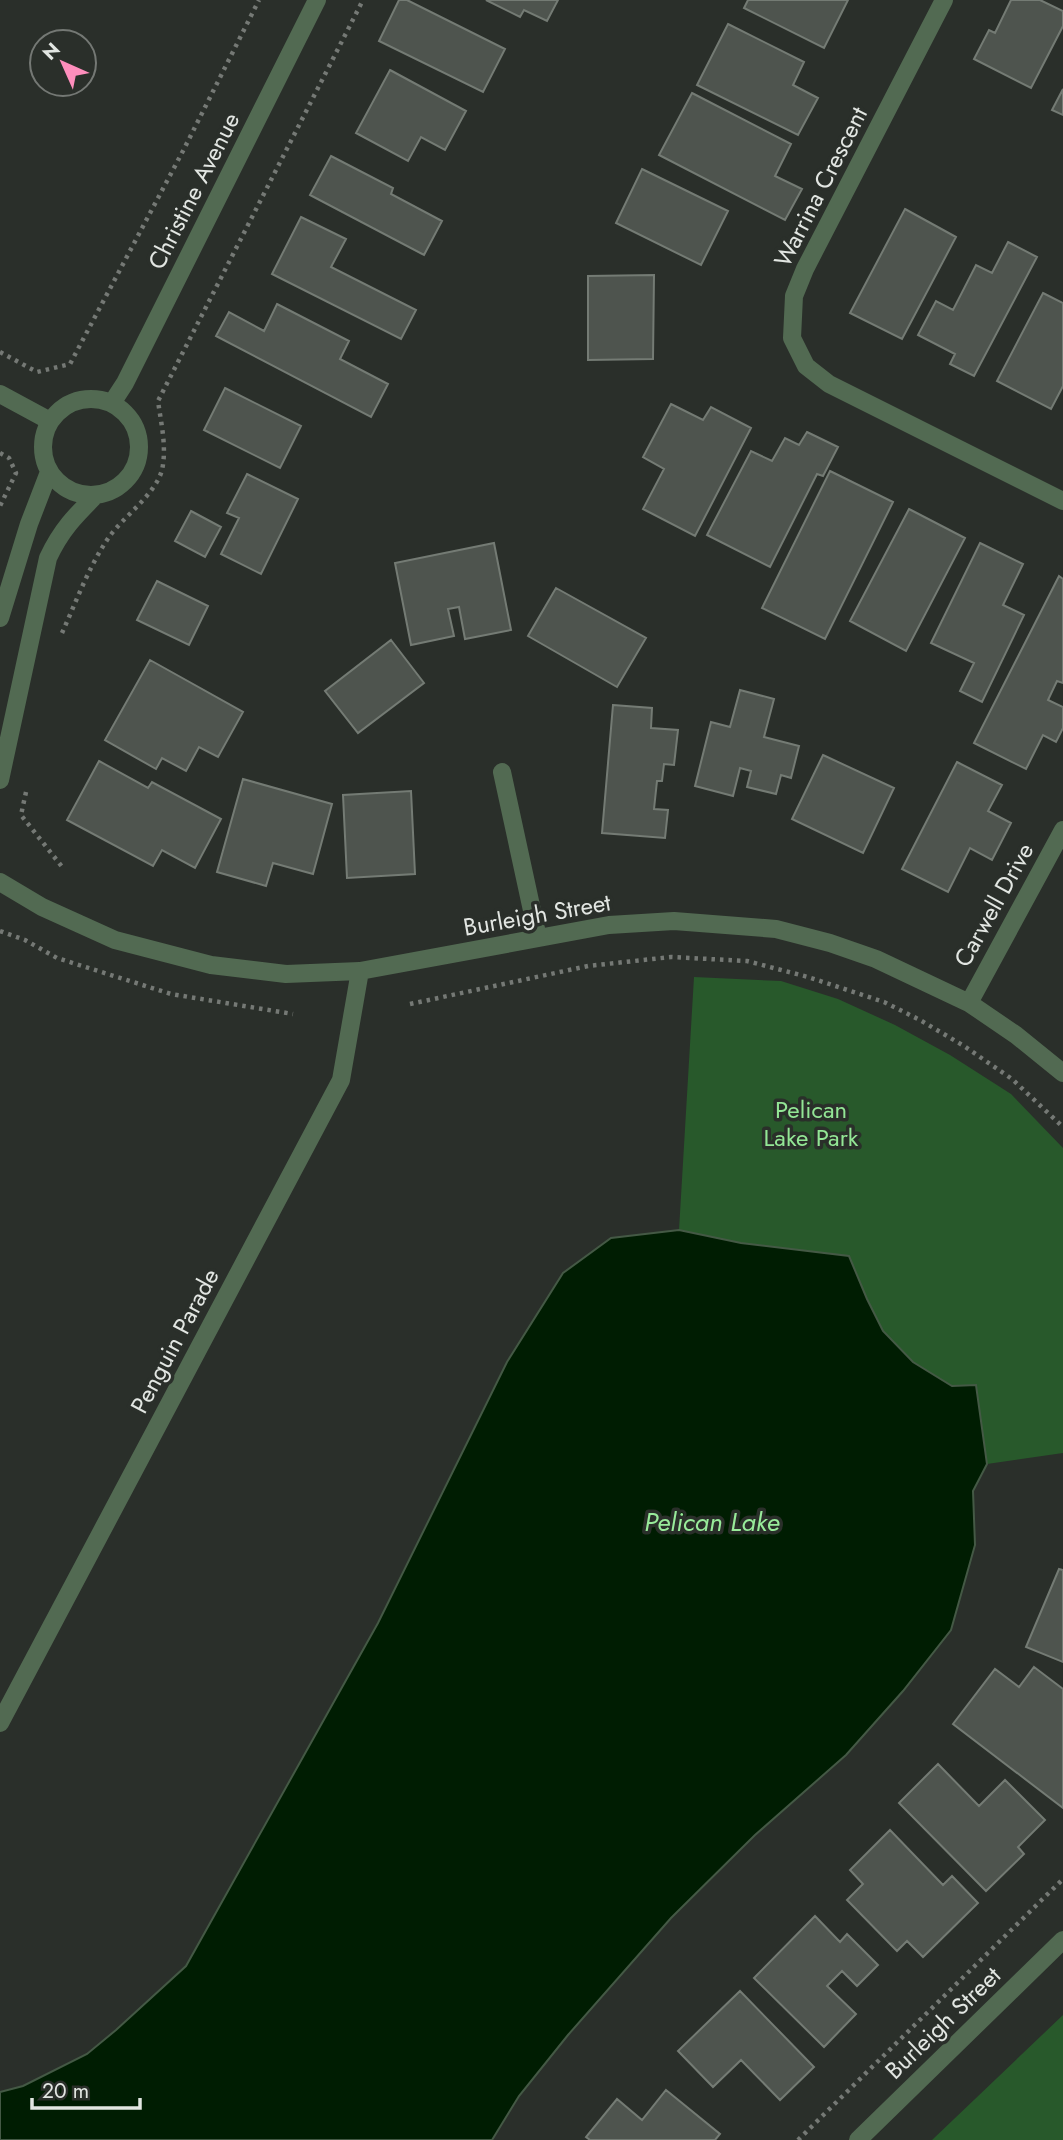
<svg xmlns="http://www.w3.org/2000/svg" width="1063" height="2140" font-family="Jost,sans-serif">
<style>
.green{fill:#28592b}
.water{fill:#001d02;stroke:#445945;stroke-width:2}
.building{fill:#4e544e;stroke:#747b74;stroke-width:2}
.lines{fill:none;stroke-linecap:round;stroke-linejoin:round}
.path{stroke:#757975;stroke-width:4.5;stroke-dasharray:3.5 5;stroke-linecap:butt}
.minor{stroke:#526a52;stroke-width:18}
.labels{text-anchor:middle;stroke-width:7;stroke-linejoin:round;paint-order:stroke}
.street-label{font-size:24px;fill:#e2e6e2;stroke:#2a2f2a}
.park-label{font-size:24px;fill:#93e695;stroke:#2a2f2a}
.water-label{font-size:26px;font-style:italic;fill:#98eb9a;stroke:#2a2f2a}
</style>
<rect width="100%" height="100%" fill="#2a2f2a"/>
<path class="green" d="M694 977 781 981 838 999 895 1025 950 1055 1011 1094 1063 1148V1453L987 1464 976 1385 952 1386 913 1362 883 1331 867 1299 741 1243 679 1230Z
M1063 2015V2140H932Z"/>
<path class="water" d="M679 1230 741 1243 849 1256 867 1299 883 1331 913 1362 952 1386 976 1385 987 1464 973 1491 975 1545 951 1630 903 1691 846 1755 755 1835 671 1918 568 2035 519 2096 492 2140H0V2092L23 2086 87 2054 116 2030 186 1966 378 1623 507 1362 563 1273 611 1238Z"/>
<path class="building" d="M399 0H407L505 49 483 92 379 41Z
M486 0H558L547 21 524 10 520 17Z
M748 0H848L824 48 744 8Z
M1011 0H1040L1063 11V26L1031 88 974 59 989 30 995 33Z
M728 24 804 62 793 85 818 98 798 135 697 85Z
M390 70 466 111 445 150 421 137 408 161 356 133Z
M1063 89V115L1052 110Z
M692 93 791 144 775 176 802 189 785 220 659 155Z
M331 156 393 188 391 194 442 221 424 255 310 195Z
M642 169 728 211 701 265 616 223Z
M905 209 956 237 902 339 850 313Z
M301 217 346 239 331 267 416 310 401 339 272 274Z
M1008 242 1037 257 974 376 950 364 955 354 918 335 936 301 953 310 976 265 992 273Z
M654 275 653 359 588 360V276Z
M1043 293 1063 303V386L1051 409 997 381Z
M277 304 349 341 340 359 388 384 371 417 216 336 229 312 264 331Z
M225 388 301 426 280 468 204 430Z
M671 404 703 420 711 407 751 428 695 536 643 509 664 469 643 457Z
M807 432 838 447 823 476 817 474 770 567 707 535 751 451 772 461 785 438 799 445Z
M830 471 893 502 825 639 762 608Z
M247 474 298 499 261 574 221 554 239 518 227 513Z
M909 509 965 538 906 651 850 621Z
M191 511 221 527 205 557 175 541Z
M494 543 511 630 465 639 459 607 448 609 454 636 411 645 395 563Z
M980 543 1023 564 1003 605 1024 615 982 702 960 691 974 663 931 643Z
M1059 576 1063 579V683L1057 681 1048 700 1063 707V728L1056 742 1043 735 1026 769 974 743Z
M157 581 208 606 189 645 137 620Z
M556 588 646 638 617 687 528 636Z
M391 640 424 683 358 733 325 691Z
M150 660 243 712 218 757 199 747 186 771 162 758 156 769 105 740Z
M740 690 774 699 764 737 799 746 791 778 781 775 776 794 747 787 751 771 740 768 733 796 695 786 711 722 730 727Z
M613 705 652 708 651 728 678 730 674 765 664 764 662 781H657L654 809 668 810 665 838 602 833Z
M823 755 894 788 863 853 792 819Z
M99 761 148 788 152 782 221 819 195 868 162 850 153 866 67 820Z
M957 762 1002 785 988 811 1011 823 992 860 970 848 948 892 902 869Z
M243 779 332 804 313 874 273 863 266 886 217 872Z
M411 791 415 874 347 878 343 795Z
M1059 1569 1063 1570V1662L1026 1647Z
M1034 1667 1063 1689V1808L953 1724 995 1669 1019 1687Z
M938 1764 979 1806 1005 1780 1045 1820 1018 1847 1024 1854 986 1891 899 1803Z
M890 1830 943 1885 952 1876 978 1903 923 1957 907 1941 897 1951 847 1900 863 1884 850 1870Z
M815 1916 840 1942 847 1934 878 1965 857 1986 842 1971 827 1986 856 2014 824 2047 754 1978Z
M740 1991 814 2067 780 2100 741 2060 713 2087 678 2051Z
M666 2090 720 2134 715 2140H590L586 2137 617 2099 642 2120Z"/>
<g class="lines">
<path class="path" d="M0 352 37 372 70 364 184 149 259 0
M0 453 9 458 16 473 0 506
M62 633C76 602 89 566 109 537 124 516 155 495 162 470 167 447 161 423 158 401L363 0
M26 792 21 815 63 868
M0 931 25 940 57 958 171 994 293 1014
M410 1004 588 966 671 957 747 961 808 977 884 1002 920 1020 964 1046 1012 1079 1063 1127
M798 2140 1063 1879"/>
<path class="minor" d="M944 0 805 269 794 296 792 338 806 366 829 384 1063 501
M0 394 50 421
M43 447a48 48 0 1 1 96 0a48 48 0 1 1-96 0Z
M112 403 125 383 317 0
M0 618 29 524 49 472
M502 772 538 938
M0 780 48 558C61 530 75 516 96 495
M0 882 42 907 115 940 211 965 286 974 360 971 609 925 674 921 776 929 830 943 876 959 969 1003 1016 1035 1063 1073
M969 1003 1063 830
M0 1723 341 1080 360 971
M858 2140 1063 1940"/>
</g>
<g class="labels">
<g class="street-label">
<text transform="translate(821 187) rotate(-63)" y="8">Warrina Crescent</text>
<text transform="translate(194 191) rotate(-63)" y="8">Christine Avenue</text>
<text transform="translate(994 905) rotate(-61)" y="8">Carwell Drive</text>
<text transform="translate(537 915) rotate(-10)" y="8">Burleigh Street</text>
<text transform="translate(175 1341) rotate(-62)" y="8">Penguin Parade</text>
<text transform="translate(943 2023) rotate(-44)" y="8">Burleigh Street</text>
</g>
<g class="park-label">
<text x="811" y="1118">Pelican<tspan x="811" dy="28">Lake Park</tspan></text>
</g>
<g class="water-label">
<text x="712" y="1531">Pelican Lake</text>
</g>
</g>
<g transform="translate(63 63) rotate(315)"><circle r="33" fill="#2a2f2a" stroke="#747874" stroke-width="2"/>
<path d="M0-5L12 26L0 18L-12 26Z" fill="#fe8ebc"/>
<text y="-10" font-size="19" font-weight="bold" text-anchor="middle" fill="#e2e6e2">N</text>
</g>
<path d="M32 2098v10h108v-10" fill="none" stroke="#e2e6e2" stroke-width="3.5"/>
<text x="42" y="2098" font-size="21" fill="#e2e6e2" stroke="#2a2f2a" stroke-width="5" paint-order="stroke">20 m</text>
</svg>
